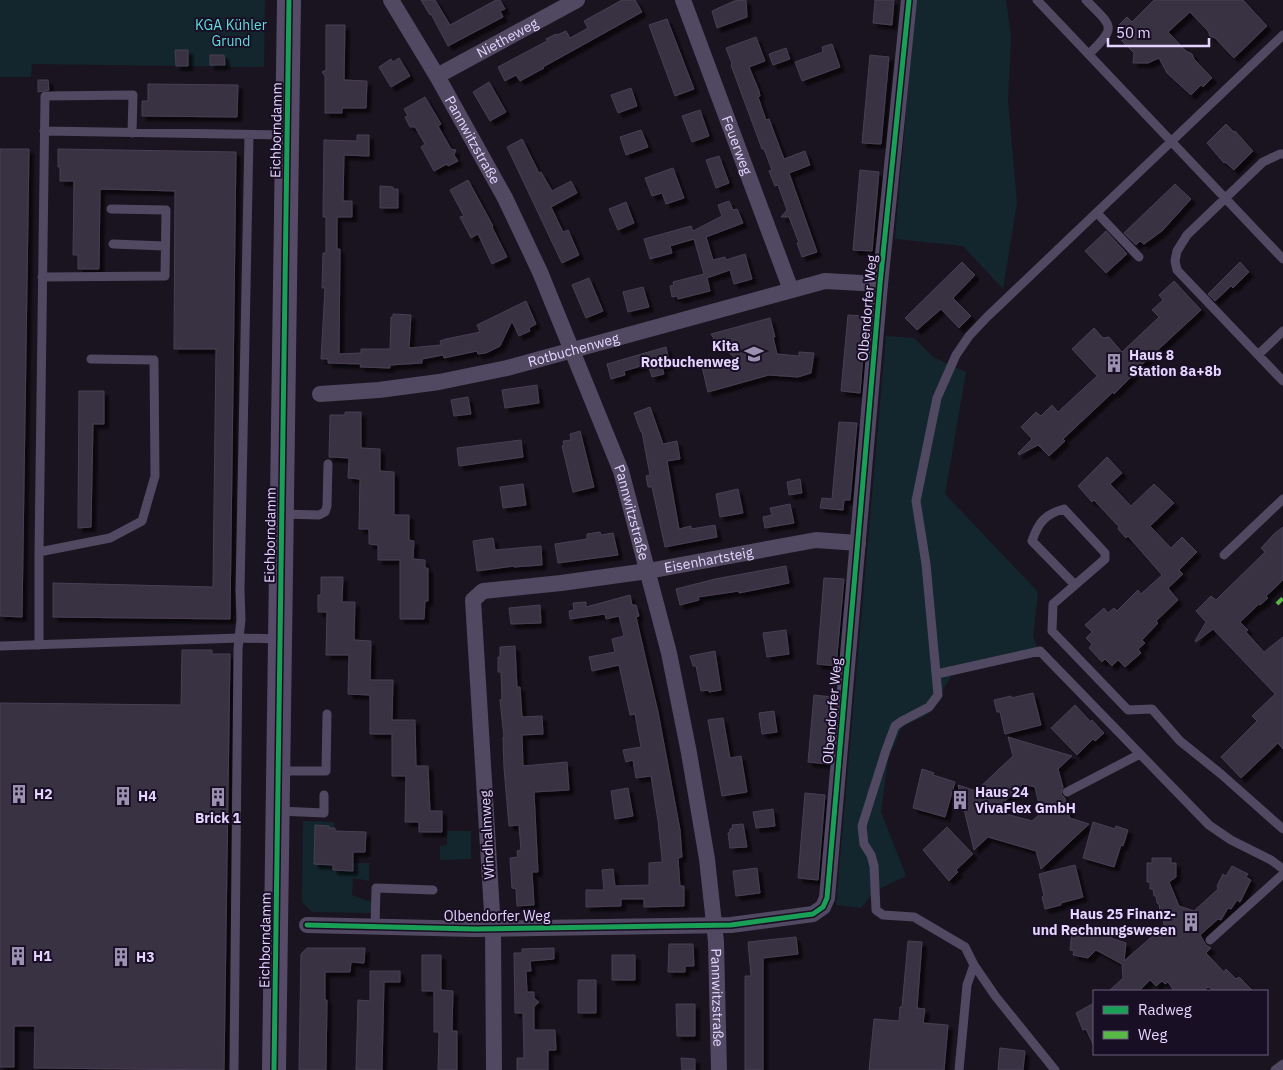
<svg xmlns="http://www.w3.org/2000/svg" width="1283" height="1070" font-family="'IBM Plex Sans',sans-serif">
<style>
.green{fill:#13262d}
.building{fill:#393242;stroke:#483f54;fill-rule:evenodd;filter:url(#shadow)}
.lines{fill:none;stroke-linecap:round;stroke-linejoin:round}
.service{stroke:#504961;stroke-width:9}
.minor{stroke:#504961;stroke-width:16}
.secondary{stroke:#564b67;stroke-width:24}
.quiet{stroke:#58b947;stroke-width:4;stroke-dasharray:8 4;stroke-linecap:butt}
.cycleway-casing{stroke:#190f25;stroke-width:8}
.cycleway{stroke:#1a9f57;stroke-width:5}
.labels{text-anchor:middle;stroke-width:4;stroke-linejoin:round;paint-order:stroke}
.park-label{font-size:14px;fill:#5fdedf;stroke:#190f25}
.street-label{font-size:14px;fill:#e4d4ff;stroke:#190f25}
.poi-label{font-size:14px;font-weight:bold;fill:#e4d4ff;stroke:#190f25;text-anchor:start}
</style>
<defs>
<filter id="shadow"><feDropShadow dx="4.5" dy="4.5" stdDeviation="1" flood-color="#0009"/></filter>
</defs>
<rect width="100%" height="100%" fill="#1a1420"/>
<path class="green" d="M0 0H265L264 67 32 64 31 77H0Z
M916 0H1006L1011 37 1008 101 1017 203 1003 289 963 246 895 239Z
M886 336 914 338 933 357 966 372 945 494 1038 592 1033 636 1039 654 951 676 930 713 902 727 888 759 881 812 906 876 875 891 861 908 836 905Z
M303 821 334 822V828H329V826L315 825C314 847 333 853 334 870L353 871V863H369V881L353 878 352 895 371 902V913L312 912 302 902Z
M447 831H471V859L440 860V846L447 845Z"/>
<path class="building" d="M421 0H435L450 25 496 0H500L505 9 500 11 503 17 448 46 431 14 430 15Z
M622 0H635L642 12 543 67 544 68 520 81 516 75 505 81 498 67 547 41 546 39 556 34 557 35 566 31 570 38 588 28 584 21Z
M746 0 747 17 717 28 712 11 734 1Z
M875 0H894L892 25 873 23Z
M1154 0H1243L1267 26 1234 58 1215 38 1210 36 1208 31 1190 12 1168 32 1186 51 1192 54 1194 59 1212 78 1203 87 1201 85 1191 95 1167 73 1159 58 1148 63H1133L1134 53 1121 40 1127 34 1119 25 1127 17 1132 22Z
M667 19 694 89 675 96 649 25Z
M326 25H345L344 80 367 81 366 108H342V113H325V76L322 72 326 70Z
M756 37 765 61 749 67 759 91 760 96 758 97 766 120 769 119 784 159 805 151 810 165 789 173 817 252 802 257 797 243H799L789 217H781L787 210 778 185 775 186 769 171 772 170 764 149H762L758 138 731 65 732 64 726 48Z
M832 44 840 67 802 81 795 62 823 52 822 47Z
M786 48 790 59 773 65 769 54Z
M175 50H188V66H176Z
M210 55H224L225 65H210Z
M870 55 889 57 881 144 862 143Z
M399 58 410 76 391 87 379 67 391 59 393 62Z
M38 80H48L49 90 38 92Z
M489 82 506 112 490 121 473 92Z
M148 84 238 85 237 117 142 116V101H148Z
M631 88 637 106 618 113 611 95Z
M425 97 441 124 438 126 451 149 456 150 454 155 458 161 448 166 447 164 434 171 421 147 425 144 415 127H410L405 117 408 116 404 109Z
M700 110 709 136 692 142 682 116Z
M1226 124 1234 132 1235 131 1253 151 1234 170 1225 162 1224 163 1207 143Z
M641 130 648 147 626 155 620 137Z
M357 135H369V156L344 155 343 201H352V217H337V249H340L339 354 361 353V349H390L391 317H393V314L411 315 409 348 441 345 440 341 446 339 480 332 477 325 526 301 536 324 529 328 530 331 519 336 512 321 500 346 486 353 478 354 477 351 444 358 443 355 422 359V363L390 365V368L360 367 361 364 328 363V359H321L325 288H322L323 253H326V217H323L324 140 357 141Z
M522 139 539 173 541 172 552 191 571 181 577 193 551 207 563 232 568 230 579 255 562 263 507 147Z
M0 149H29L22 617 0 616Z
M58 149 236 152 230 619 53 617V583L213 587 216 349H174L175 191 100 189 99 269H78V255H73L74 181H60V167H58Z
M719 156 729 183 716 188 706 160Z
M673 168 684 198 666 204 662 193 652 196 645 178Z
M860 170 879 172 872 251 853 250Z
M468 180 493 226 492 227 507 257 492 264 478 234 471 238 460 217 464 216 450 190Z
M1175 184 1191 199 1162 231 1144 244 1140 241 1136 245 1124 233Z
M380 186 393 187V189H398V208H380Z
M729 201 733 210 737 209 743 223 706 237 713 260 725 257 726 260 745 254 752 279 734 284 730 270 707 278 710 291 678 299 677 296 672 297 670 286 674 285 673 282 704 274 694 239 670 246 672 253 650 259 644 239 691 226 693 231 722 216 718 205Z
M626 202 634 223 618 230 609 209Z
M1106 231 1127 254 1106 273 1085 251Z
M962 262 975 275 953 298 971 316 959 328 941 309 917 330 905 318Z
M1240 262 1249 272 1233 288 1231 286 1215 301 1208 294Z
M589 278 603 311 586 318 572 285Z
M1174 281 1201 310 1135 371 1136 372 1114 394 1113 392 1063 439 1065 441 1049 456 1038 445 1019 455 1018 453 1032 439 1021 427 1036 412 1041 416 1052 405 1058 412 1097 376 1072 349 1094 328 1103 338 1109 337 1122 352 1159 317 1152 310 1163 300 1159 295Z
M643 287 649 307 628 312 623 292Z
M848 315 866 316 860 393 841 391Z
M770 318 775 337H773L777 354 799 356V352L814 353 811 373 798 377 769 375 708 392 702 367 735 358 716 342 711 334Z
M666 347 670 365 662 367 664 374 652 377 648 364 624 371 625 375 611 379 607 364Z
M537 385 539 403 505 408 502 390Z
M79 391H104V424H93L91 527 78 528Z
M468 397 471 414 454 416 451 400Z
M650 407 663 444 677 441 680 459 667 461 679 529 691 526V529L715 525 717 537 665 547 652 487H648L646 476 650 475 642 432H641L634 413Z
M345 412H361V448L380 449V471L394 472V515H409V540L414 541 413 559 425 560V568H428V601H425L424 619H400V560H378V545L369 544V529H359L360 479 348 478 349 458 329 457 330 415H345Z
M839 422 857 423 850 500H844L843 510 820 508 822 498 832 499Z
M580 431 594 487 573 492 562 446 564 445 563 441 571 440 570 434Z
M521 440 523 457 459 466 457 448Z
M1107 457 1122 473 1110 484 1131 506 1154 484 1174 503 1150 526 1171 548 1182 537 1197 552 1179 570 1183 574 1168 588 1178 600 1156 621 1158 623 1142 640 1145 643 1138 649 1141 653 1125 667 1118 660 1112 666 1105 659 1102 662 1089 648 1092 644 1086 638 1092 632 1085 625 1104 608 1108 613 1114 608 1117 611 1138 590 1141 594 1162 575 1128 536 1126 538 1119 530 1118 528 1119 527 1094 500 1092 502 1078 486Z
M800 479 802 493 789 495 787 482Z
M523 484 526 505 503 508 500 487Z
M738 489 743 513 720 517 716 494Z
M790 504 794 523 765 528 763 517 772 515 770 508Z
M1283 527V580L1266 596 1268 598 1260 605 1259 604 1240 622 1248 630 1246 632 1264 652 1283 637V749L1278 743 1241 778 1221 757 1257 721 1252 716 1275 694 1213 629 1196 642 1195 641 1206 622 1196 611 1211 596 1216 600 1265 552 1261 548 1275 533Z
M600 532 601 535 613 533 618 555 558 563 555 544 587 539V534Z
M493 538 495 550 541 546 542 565 514 567V566L477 571 473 541Z
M786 566 789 583 739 593V591L698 597 699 600 680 605 676 589 715 579Z
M321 577H343L342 602H355L354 640 371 641 370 680H393L392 720H415L416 766H428L430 811H442V832H419V822H405L406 776H392V734H370V695L348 694 349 655H326L327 612H318V595H321Z
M824 578 844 579 836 666 817 664Z
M630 595 632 605H636L639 616 636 617 658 712 680 830 682 857 678 858 680 886H684V906L644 907V899H621V906L586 907V890H604L602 870 613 869 615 886 649 885V863L662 862V859L658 821 651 776 636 778 633 760 626 762 623 750 641 747 635 714 630 715 619 665 592 671 590 661 589 657 615 652 612 639 624 636 619 616 606 619 605 614 570 619 569 611 574 610 573 603 586 602V607Z
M540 605 541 623 511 624 509 608Z
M786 630 789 654 767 657 763 633Z
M515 646 517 687H520L522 717 542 716 543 734 522 735 523 766 567 762 569 790 534 792 538 872H532L534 905 517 906 516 889 512 888 510 858 518 857 517 851 521 850 519 825 509 826 504 768 503 737H504L500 700 502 699 501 672H498V657H500V647Z
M182 650H212V654H230L224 1070 34 1068 35 1026H14V1067H0V703L181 705Z
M715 651 721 690 709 692V690L701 691 696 666H693L690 656Z
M1033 693 1041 725 1005 734 1000 712H997L994 700 1011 696V698Z
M814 695 833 697 828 764 808 762Z
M1075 705 1091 722 1092 720 1104 733 1095 741 1093 739 1077 755 1051 728Z
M774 711 777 732 762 734 759 713Z
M723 718 730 758 741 756 747 792 722 796 708 720Z
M1008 737 1072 756 1058 769 1063 787 1061 794 1065 798 1070 818 1089 824 1041 869 1036 851 988 837 974 850 958 785 976 791 998 770 1013 756ZM1023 784 1035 787 1041 813 1032 821 1006 814 1004 802Z
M922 769 934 773 933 775 955 782 945 817 913 808Z
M628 788 633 816 615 819 611 791Z
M805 793 825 795 818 880 798 878Z
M773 809 775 826 756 828 753 812Z
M1093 822 1115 829 1116 826 1128 830 1123 846 1121 845 1114 867 1083 858Z
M743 824 747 847 730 848 728 833 730 832V829L733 828 732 825Z
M315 825 329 826V828H335V831L366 832 365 852H353V871L333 870V865L314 864Z
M947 827 973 854 956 870 958 872 949 881 923 850Z
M1152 858H1171V863H1176V877L1169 882 1179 906 1194 911 1218 889 1217 886 1223 874 1226 876 1232 866 1248 874 1246 877 1251 880 1240 902 1237 900 1231 909 1228 908 1221 920 1218 919 1200 935 1206 945 1211 948 1206 953 1224 972 1226 969 1236 979 1239 977 1253 991H1216L1208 987 1203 991H1174L1168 982 1165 984 1162 981 1156 986 1150 980 1139 991H1109L1123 978 1122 964 1096 950 1088 958 1073 955 1074 951 1070 950 1072 931H1076L1077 926 1096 929V931L1103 933V934L1111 936V938L1126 943 1124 961 1164 926 1162 911H1160L1159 904 1157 903 1156 896H1154L1153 889H1150V882H1147V863H1152Z
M1075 865 1083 897 1061 903V905L1045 909 1042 897 1044 896 1039 874Z
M757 868 760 893 736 896 733 871Z
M796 937 798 954 763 958V1070H745V976H751L748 942Z
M908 941 922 942 917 1008 925 1009 923 1023 948 1025 944 1070H869L874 1019 899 1021 900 1007H902Z
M669 944H693L694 966H685V972H668Z
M307 948H365L364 963 351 962 350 972H325V1000H327L326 1070H299L301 954Z
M554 948V959L530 961 531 971H526L527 992H534V998L539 1002 534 1007V1030H555L556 1050H548V1070H517V1058H524L523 1013H515L514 953H522V949Z
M422 955H441V990L453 991 452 1031H457V1070H438L439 1032H434V991H422Z
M612 955H635V980H612Z
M370 971H400V982H384L382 1070H356L358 1000 370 1001Z
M578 980H596V1013H578Z
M1094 1003V1046L1086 1029 1083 1030 1076 1013Z
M676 1004H695V1036H677Z
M1000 1048 1025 1051 1023 1070H998Z
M681 1058 695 1059V1070H682Z"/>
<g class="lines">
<path class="service" d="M1037 0 1283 259
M1086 0C1112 27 1118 26 1089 54
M44 131 287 135
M1283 154H1280L1263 162 1187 235 1177 251 1175 261 1177 270 1283 381
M1097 213 1139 257
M113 244 165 246
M42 277 165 276 166 210 111 209
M1258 355 1283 331
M282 514 319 515 325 512 327 506 328 464
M39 552 110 538 142 521 155 476 154 360 91 359
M1224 555 1283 499
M1075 585 1032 541C1038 523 1045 514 1064 509L1105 553V559L1053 604 1052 631 1128 710 1152 709 1180 741 1221 774 1283 829
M39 645V552L45 96 133 95 132 133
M0 646 239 638 280 639
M937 674 1040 651 1209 825 1231 840 1271 860 1283 869
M279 771H326L327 714
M1067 792 1140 754
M279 811 324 813V795
M375 927 376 888 433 890
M1210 940 1283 874
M234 1070 238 649 241 619 240 591 249 135
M959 1070 967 985 974 965
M1055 1070 996 997 974 965 965 947 914 917 883 915 876 910 874 866 871 855 864 844 862 826 886 750 895 726 902 721 929 707 938 695 926 564 916 501 937 398 956 355 969 336 987 317 1283 35
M1275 1070 1283 1064"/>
<g class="minor">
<path id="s1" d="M391 0 437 76 505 198 540 272 621 471 669 653 689 753 707 859 716 942 719 1070"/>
<path id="s2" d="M683 0 791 290"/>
<path id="s3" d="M437 76 577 0"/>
<path id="s4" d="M320 394 379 390 439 382 507 368 825 281 880 284"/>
<path d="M307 925 475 929 731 925 813 914 823 907 827 898 880 284 909 0"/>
<path id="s5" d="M494 1070 493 929 473 600 483 591 561 583 648 571 816 540 858 543"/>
</g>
<path class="secondary" d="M274 1070 289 0"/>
<path class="quiet" d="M1277 604 1283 598"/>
<g class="cycleway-casing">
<path id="cycleway" d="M307 925 475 929 731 925 813 914 823 907 827 898 880 284 909 0
M274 1070 289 0"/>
</g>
<use href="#cycleway" class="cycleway"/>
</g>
<defs>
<g id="school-bare" transform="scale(1.5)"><path d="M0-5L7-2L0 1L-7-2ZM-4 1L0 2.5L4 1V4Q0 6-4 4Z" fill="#9d91b1" stroke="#190f25" stroke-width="2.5" paint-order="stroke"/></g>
<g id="building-bare" transform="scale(1.5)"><path d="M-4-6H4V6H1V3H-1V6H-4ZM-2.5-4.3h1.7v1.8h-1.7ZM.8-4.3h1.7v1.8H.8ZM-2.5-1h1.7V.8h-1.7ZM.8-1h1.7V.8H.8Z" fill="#9d91b1" stroke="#190f25" stroke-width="2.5" paint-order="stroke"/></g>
</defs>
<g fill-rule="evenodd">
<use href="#school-bare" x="754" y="354"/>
<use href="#building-bare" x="1114" y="363"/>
<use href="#building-bare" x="19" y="794"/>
<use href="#building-bare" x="123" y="796"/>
<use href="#building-bare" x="218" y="797"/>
<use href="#building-bare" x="960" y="800"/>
<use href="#building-bare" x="1191" y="922"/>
<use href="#building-bare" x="18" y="956"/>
<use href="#building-bare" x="121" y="957"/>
</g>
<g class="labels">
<g class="park-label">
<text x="231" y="30">KGA Kühler<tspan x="231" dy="16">Grund</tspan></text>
</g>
<g class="street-label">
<text dy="5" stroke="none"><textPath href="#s3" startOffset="80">Nietheweg</textPath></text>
<text transform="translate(276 130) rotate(-89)" y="5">Eichborndamm</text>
<text dy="5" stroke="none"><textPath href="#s1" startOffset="162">Pannwitzstraße</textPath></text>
<text dy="5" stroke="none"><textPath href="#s2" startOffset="155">Feuerweg</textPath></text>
<text transform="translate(867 308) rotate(-85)" y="5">Olbendorfer Weg</text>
<text dy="5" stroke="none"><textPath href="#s4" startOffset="258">Rotbuchenweg</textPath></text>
<text dy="5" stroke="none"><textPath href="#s1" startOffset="568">Pannwitzstraße</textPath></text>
<text transform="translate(270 535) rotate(-89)" y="5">Eichborndamm</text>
<text dy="5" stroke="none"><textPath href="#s5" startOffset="712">Eisenhartsteig</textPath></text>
<text transform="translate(832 711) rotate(-85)" y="5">Olbendorfer Weg</text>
<text transform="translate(487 835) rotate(-93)" y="5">Windhalmweg</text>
<text x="497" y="921">Olbendorfer Weg</text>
<text transform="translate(265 940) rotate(-89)" y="5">Eichborndamm</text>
<text dy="5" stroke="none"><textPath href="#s1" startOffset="1062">Pannwitzstraße</textPath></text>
</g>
<g class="poi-label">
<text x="739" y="351" text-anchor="end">Kita<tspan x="739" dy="16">Rotbuchenweg</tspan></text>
<text x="1129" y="360">Haus 8<tspan x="1129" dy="16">Station 8a+8b</tspan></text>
<text x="975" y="797">Haus 24<tspan x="975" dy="16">VivaFlex GmbH</tspan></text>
<text x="34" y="799">H2</text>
<text x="138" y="801">H4</text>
<text x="218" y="823" text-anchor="middle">Brick 1</text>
<text x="1176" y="919" text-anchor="end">Haus 25 Finanz-<tspan x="1176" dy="16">und Rechnungswesen</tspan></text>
<text x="33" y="961">H1</text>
<text x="136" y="962">H3</text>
</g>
</g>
<rect x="1093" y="990" width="175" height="65" fill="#190f25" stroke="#6a5e7c"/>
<rect x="1103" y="1006" width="25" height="8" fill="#1a9f57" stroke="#6a5e7c"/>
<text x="1138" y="1015" font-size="15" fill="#e4d4ff">Radweg</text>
<rect x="1103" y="1031" width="25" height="8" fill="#58b947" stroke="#6a5e7c"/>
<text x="1138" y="1040" font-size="15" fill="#e4d4ff">Weg</text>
<path d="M1108 38v8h101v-8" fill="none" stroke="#e4d4ff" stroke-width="2.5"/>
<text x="1116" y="38" font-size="15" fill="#e4d4ff" stroke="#190f25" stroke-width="4" paint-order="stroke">50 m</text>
</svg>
